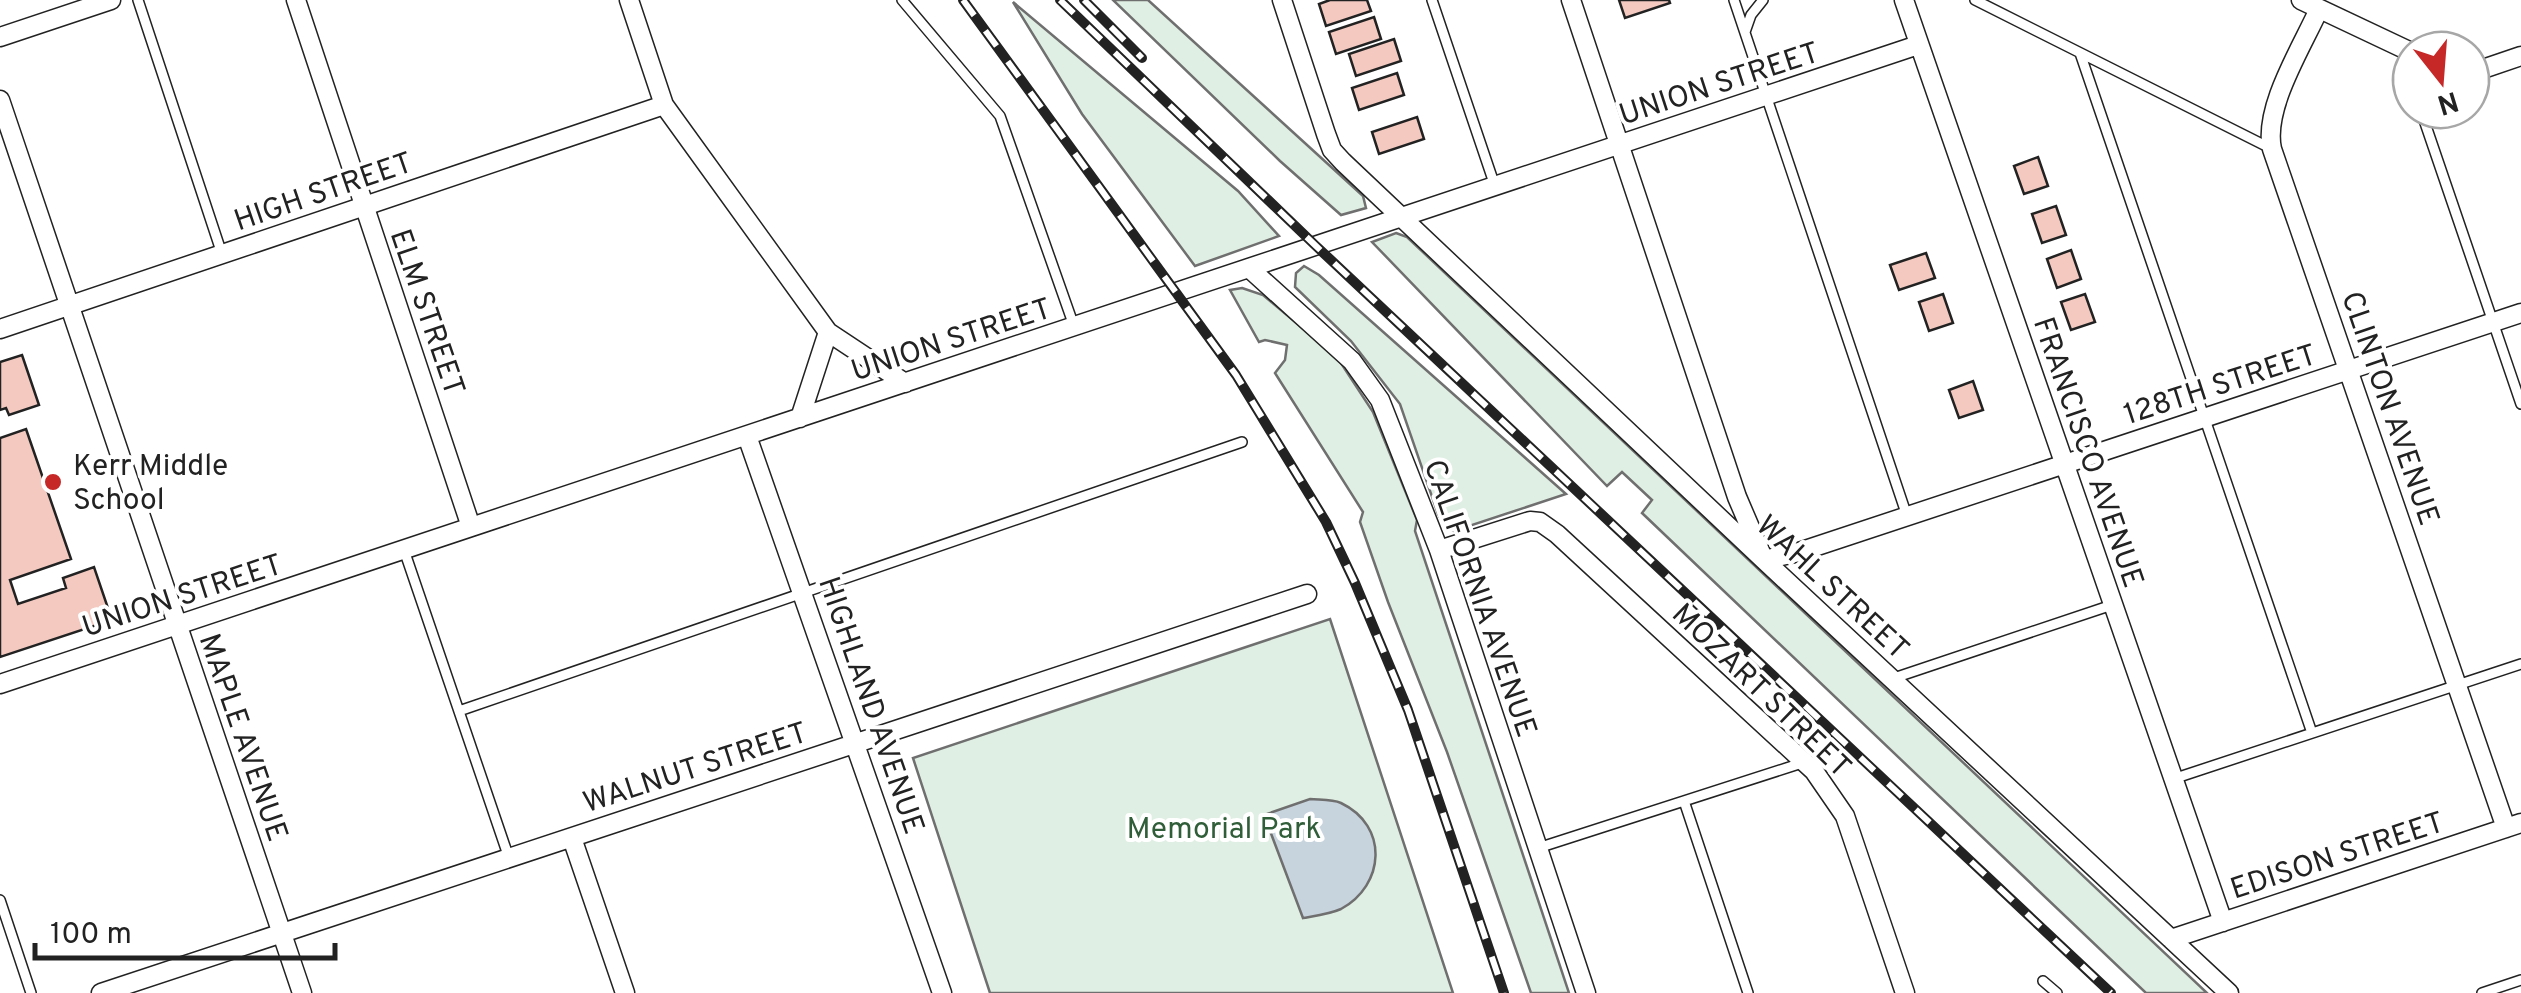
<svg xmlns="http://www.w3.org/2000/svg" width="2521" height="993" font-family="Overpass,sans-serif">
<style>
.green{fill:#e0efe3;stroke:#6f6f6f;stroke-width:2.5}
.water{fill:#c7d3dd;stroke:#6f6f6f;stroke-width:2.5}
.building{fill:#f3c9c0;stroke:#222;stroke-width:2.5}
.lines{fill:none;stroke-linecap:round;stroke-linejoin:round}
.lane-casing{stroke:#222;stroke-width:12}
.street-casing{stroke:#222;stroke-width:21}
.lane{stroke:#fff;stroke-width:9}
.street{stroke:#fff;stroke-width:18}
.rail-casing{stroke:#222;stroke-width:10}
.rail{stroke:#fff;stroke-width:6;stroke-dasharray:19;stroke-linecap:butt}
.poi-dot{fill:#c62828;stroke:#fff;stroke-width:4}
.labels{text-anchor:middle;stroke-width:8;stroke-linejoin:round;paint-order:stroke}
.street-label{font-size:30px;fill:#222;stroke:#fff}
.poi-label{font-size:30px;fill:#222;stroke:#fff;text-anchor:start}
.park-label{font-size:30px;fill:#2f5e38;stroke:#fff}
</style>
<rect width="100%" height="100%" fill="#fff"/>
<path class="green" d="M1113 0H1148L1363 196 1366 208 1341 215 1280 161Z
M1013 2 1238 191 1279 236 1195 266 1082 114Z
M1396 233 1407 237 2207 993H2146L1642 513 1652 500 1622 472 1607 486 1372 242Z
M1304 266 1319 275 1566 494 1454 531 1446 528 1438 514 1400 404 1351 341 1295 287 1296 273Z
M1242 288 1263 295 1337 357 1373 412 1417 520 1415 531 1569 993H1531L1447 752 1388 602 1360 522 1363 512 1275 373 1285 360 1287 345 1265 340 1259 342 1230 290Z
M1330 619 1453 993H990L913 758Z"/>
<path class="water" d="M1310 799C1320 800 1332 799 1341 803 1389 826 1385 885 1341 909 1330 914 1314 916 1303 918L1264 815Z"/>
<path class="building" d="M1330 0H1367L1371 11 1326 26 1319 4Z
M1619 0H1669L1670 3 1625 18Z
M1374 17 1381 39 1336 54 1329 32Z
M1394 39 1401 61 1356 76 1349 54Z
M1397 73 1404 95 1359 110 1352 88Z
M1417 117 1424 139 1379 154 1372 132Z
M2038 157 2048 186 2024 194 2014 166Z
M2056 206 2066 235 2042 243 2032 214Z
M2071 250 2081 279 2057 288 2047 259Z
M1926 253 1935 278 1899 290 1890 265Z
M1943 294 1953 323 1929 331 1919 302Z
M2085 294 2095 322 2071 330 2061 302Z
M22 355 39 405 9 415 6 408 0 410V362Z
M1973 381 1983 410 1959 418 1949 390Z
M26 429 71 559 10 580 18 604 66 588 63 578 94 567 112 620 0 657V438Z"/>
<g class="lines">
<g class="lane-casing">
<path id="lane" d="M138 0 222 254
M902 0 1000 116 1074 326
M1432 0 1495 186
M1734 0 1907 516
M1975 0 2272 149
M1745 32 1751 15 1763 0
M2080 53 2312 733
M2430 110 2424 120 2521 404
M404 550 509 858
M1894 678 2112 605
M459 711 1242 442
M2173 779 2521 664
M1684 801 1748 993
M1538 848 1802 763
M0 900 31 993
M2043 981 2057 993
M2482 993 2521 980"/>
</g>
<g class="street-casing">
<path id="street" d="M296 0 471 527
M629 0 664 105 828 332 905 383
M1282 0 1326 134 1332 150 1343 162 1764 560 2229 993
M1571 0 1737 497 1764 560 1799 552 2521 313
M1904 0 2223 922
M2301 0 2411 52
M2319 9C2302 47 2263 108 2272 149L2506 828
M0 37 111 0
M2471 73 2521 56
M0 100 302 993
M1249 268 1352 361 1380 400 1439 550 1586 993
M0 329 664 105
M800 418 828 332
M747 436 942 993
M1439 550 1530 521 1540 522 1557 534 1814 771 1845 816 1905 993
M0 684 1918 45
M572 838 625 993
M2171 939 2521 823
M101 993 1307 594"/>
</g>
<use href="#lane" class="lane"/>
<use href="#street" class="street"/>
<g class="rail-casing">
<path id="rail" d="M963 0 1236 375 1326 522 1355 583 1408 710 1504 993
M1060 0 1316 246 2111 993
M1084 0 1142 58"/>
</g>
<use href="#rail" class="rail"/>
</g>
<circle class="poi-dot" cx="53" cy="482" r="10"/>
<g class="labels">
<g class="street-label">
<text transform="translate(1719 83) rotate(-18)" y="10">UNION STREET</text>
<text transform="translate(323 191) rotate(-19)" y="10">HIGH STREET</text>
<text transform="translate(428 312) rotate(71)" y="10">ELM STREET</text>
<text transform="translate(951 339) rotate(-18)" y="10">UNION STREET</text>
<text transform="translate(2220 384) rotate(-18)" y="10">128TH STREET</text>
<text transform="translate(2391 408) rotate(71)" y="10">CLINTON AVENUE</text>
<text transform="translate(2089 452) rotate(71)" y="10">FRANCISCO AVENUE</text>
<text transform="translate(1833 587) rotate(43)" y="10">WAHL STREET</text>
<text transform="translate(182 595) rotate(-18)" y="10">UNION STREET</text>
<text transform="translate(1481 598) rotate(71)" y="10">CALIFORNIA AVENUE</text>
<text transform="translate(1762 690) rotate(44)" y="10">MOZART STREET</text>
<text transform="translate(872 705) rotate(71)" y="10">HIGHLAND AVENUE</text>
<text transform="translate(244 737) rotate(71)" y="10">MAPLE AVENUE</text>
<text transform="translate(695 767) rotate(-18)" y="10">WALNUT STREET</text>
<text transform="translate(2337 855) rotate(-18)" y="10">EDISON STREET</text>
</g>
<g class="poi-label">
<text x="73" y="475">Kerr Middle<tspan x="73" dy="34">School</tspan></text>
</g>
<g class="park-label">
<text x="1224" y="838">Memorial Park</text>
</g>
</g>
<g transform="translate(2441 80) rotate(163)"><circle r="48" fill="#ffffff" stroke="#a7a7a7" stroke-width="2.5"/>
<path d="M0-8L18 38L0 25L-18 38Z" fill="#c62828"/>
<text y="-15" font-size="28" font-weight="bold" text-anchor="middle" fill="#222222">N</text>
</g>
<path d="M35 943v15h300v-15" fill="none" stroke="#222222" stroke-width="5"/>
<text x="50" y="943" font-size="30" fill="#222222" stroke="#ffffff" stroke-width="8" paint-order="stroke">100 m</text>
</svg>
